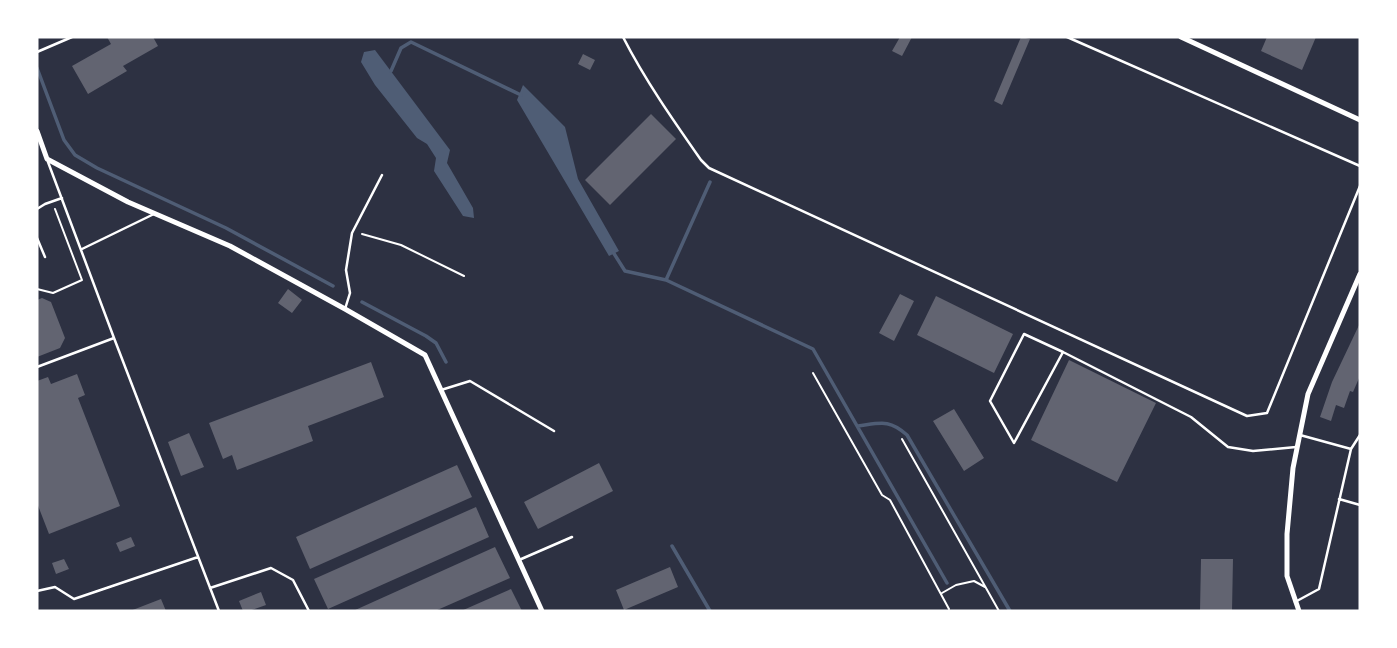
<svg xmlns="http://www.w3.org/2000/svg" width="1397" height="648" font-family="'PT Sans',sans-serif">
<style>
.water{fill:#4f5d75}
.lines{fill:none;stroke-linecap:round;stroke-linejoin:round}
.stream{stroke:#4f5d75;stroke-width:3.5}
.building{fill:#626471}
.path{stroke:#fff;stroke-width:2}
.service{stroke:#fff;stroke-width:2.5}
.minor{stroke:#fff;stroke-width:5}
</style>
<rect width="100%" height="100%" fill="#2d3142"/>
<path class="water" d="M375 50 450 150 447 163 473 208 474 218 463 216 434 171 436 158 427 144 417 138 375 85 361 62 364 52Z
M523 85 565 127 578 179 619 251 609 256 517 100Z"/>
<g class="lines">
<path class="stream" d="M37 68 64 140 75 155 97 168 226 228 333 286
M391 71 401 48 411 42 521 95
M710 182 666 280 813 349 947 583
M613 252 625 271 666 280
M362 302 426 336 436 343 446 362
M858 426C881 423 889 419 907 435L1010 611
M672 546 710 611"/>
</g>
<path class="building" d="M107 37H153L158 46 123 66 127 71 88 94 72 66 111 44Z
M900 37H912L902 56 892 51Z
M1021 37 1030 39 1002 105 994 101Z
M1267 37H1316L1302 70 1261 51Z
M583 54 595 60 590 70 578 64Z
M651 114 676 139 610 205 585 180Z
M288 289 302 300 292 313 278 303Z
M900 294 914 301 894 341 879 333Z
M936 296 1013 334 994 373 917 335Z
M42 298 51 302 65 338 60 348 37 357V300Z
M1360 323V376L1353 392 1350 391 1344 408 1336 405 1331 421 1320 417 1332 382Z
M1069 360 1156 403 1117 482 1031 440Z
M371 362 384 397 308 426 313 441 237 470 232 455 223 459 209 423Z
M77 374 85 395 78 398 120 506 49 534 37 503V381L48 377 51 384Z
M954 409 984 458 964 471 933 421Z
M189 433 204 467 181 476 168 442Z
M599 463 613 491 538 529 524 502Z
M457 465 472 497 310 569 296 537Z
M476 507 489 537 328 609 314 579Z
M131 537 135 546 120 552 116 543Z
M495 547 510 578 435 611H353Z
M64 559 69 569 56 574 52 563Z
M1201 559H1233L1232 611H1200Z
M670 567 678 587 624 610 616 590Z
M511 589 522 611H461Z
M261 592 266 605 249 611H243L239 601Z
M161 599 166 611H130Z"/>
<g class="lines">
<path class="path" d="M362 234 401 245 464 276
M37 289 53 293 82 280 55 209
M813 373 882 495 890 500 949 609
M902 439 999 611
M942 593 956 585 974 581 985 587"/>
<path class="service" d="M623 37C645 80 673 120 701 160L709 168 1247 416 1267 413 1360 186
M1067 37 1360 166
M37 52 72 37
M37 209 45 204 62 198
M37 238 45 257
M82 249 154 214
M345 309 350 293 346 270 352 233 382 175
M1024 334 1063 352 1014 443 990 401Z
M114 338 219 611
M1063 352 1191 417 1228 447 1253 451 1296 447
M37 367 114 338 48 162
M441 390 470 381 554 431
M1300 435 1351 449
M1339 499 1360 505
M519 560 572 537
M210 588 271 568 293 580 309 611
M37 591 55 587 74 599 198 557
M1295 602 1319 589 1351 449 1360 435"/>
<path class="minor" d="M1181 37 1360 120
M37 131 47 159 128 202 230 246 345 309 425 355 542 611
M1299 611 1287 576V534L1293 468 1308 394 1360 274"/>
</g>
<rect width="1397" height="648" fill="none" stroke="#ffffff" stroke-width="77"/>
</svg>
